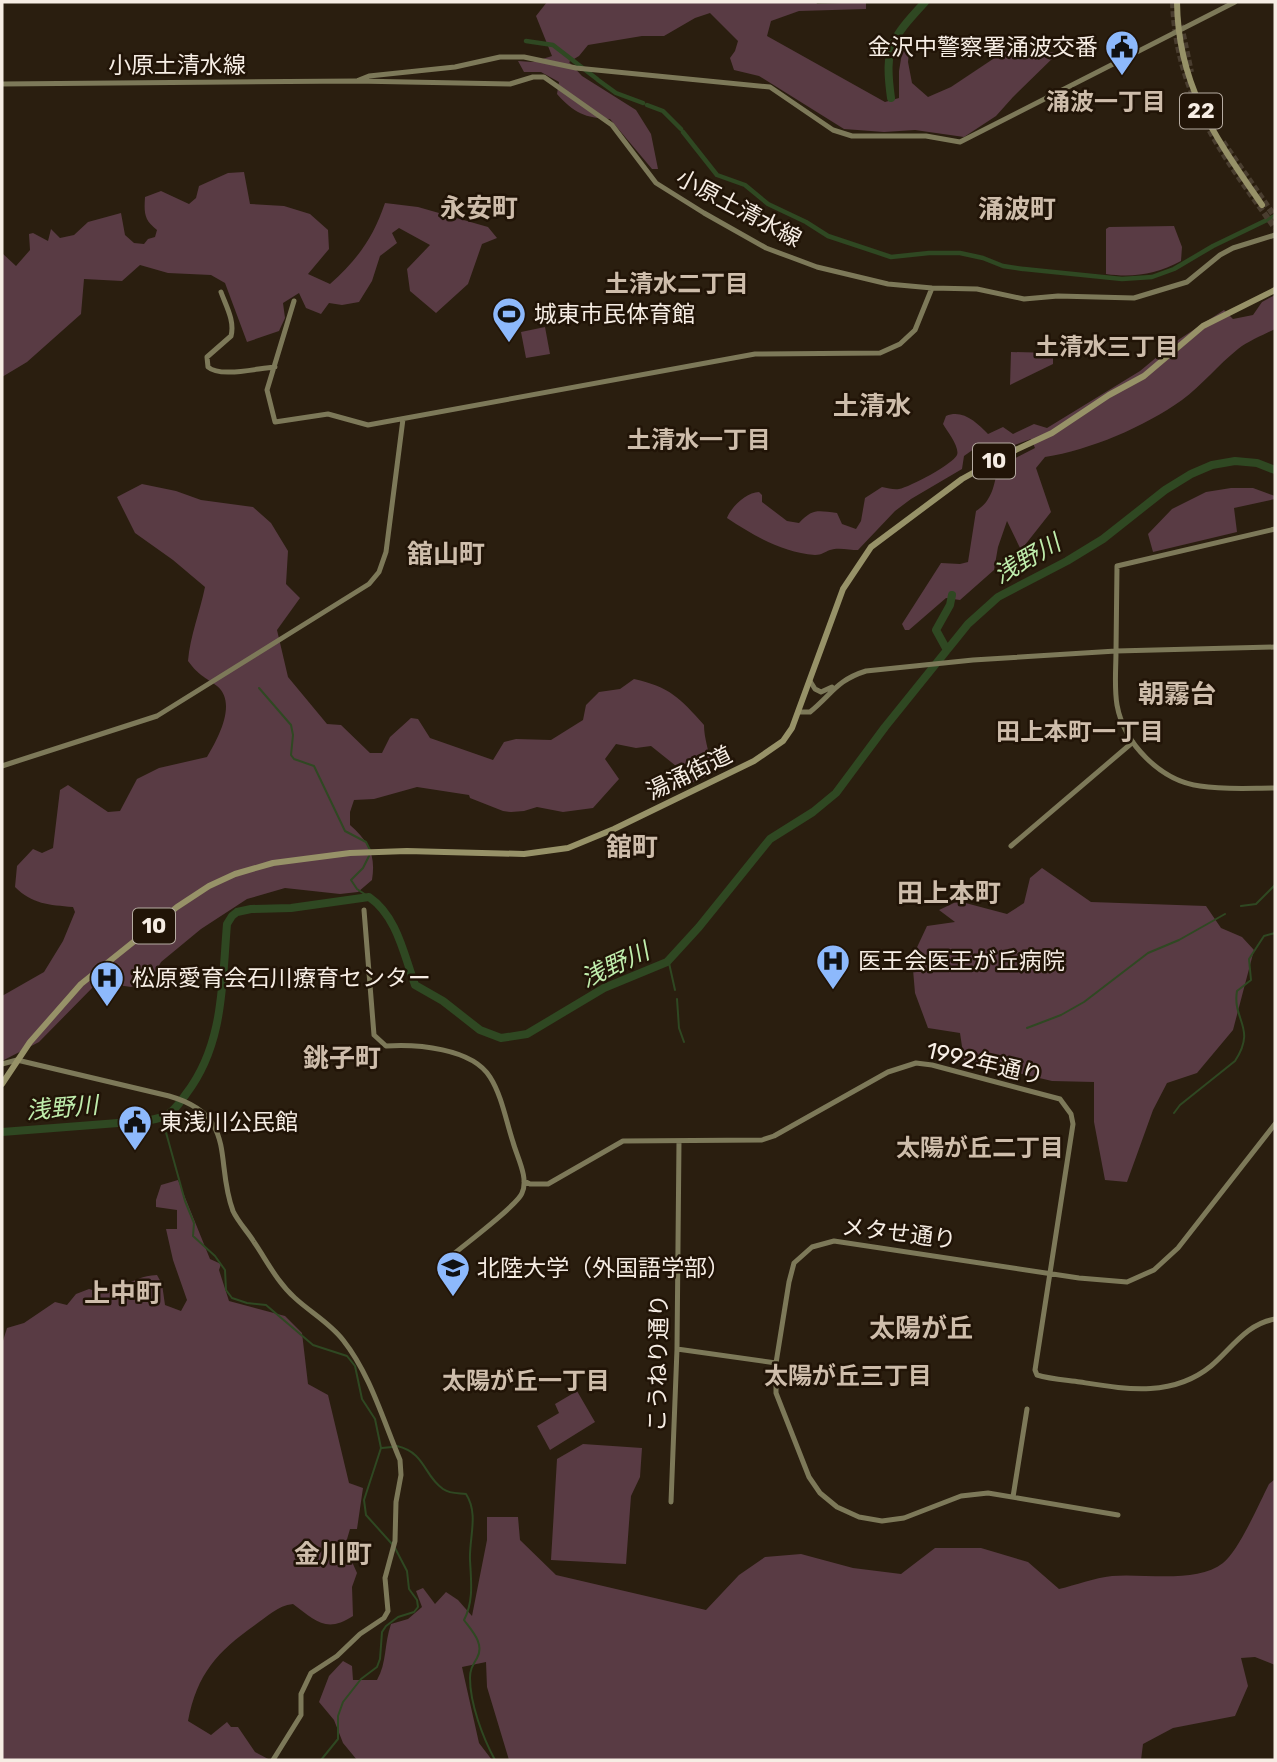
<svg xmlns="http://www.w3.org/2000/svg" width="1277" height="1762" font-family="Rubik,'Noto Sans JP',sans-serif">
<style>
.green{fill:#593b44}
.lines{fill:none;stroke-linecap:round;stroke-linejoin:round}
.stream{stroke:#2f4822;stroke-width:2}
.canal{stroke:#2f4822;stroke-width:4.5}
.river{stroke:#2f4822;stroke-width:8}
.primary-tunnel{stroke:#493d2f;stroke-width:6;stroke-dasharray:6 3;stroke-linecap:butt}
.secondary{stroke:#7d7959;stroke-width:5}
.primary{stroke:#979268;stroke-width:6}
.labels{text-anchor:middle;stroke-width:5;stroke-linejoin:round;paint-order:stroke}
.shield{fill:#211407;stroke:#b6aca2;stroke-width:2}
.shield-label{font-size:21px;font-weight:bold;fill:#f6ede4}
.poi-label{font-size:23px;fill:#f6ede4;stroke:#211407;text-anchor:start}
.street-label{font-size:23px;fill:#f6ede4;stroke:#211407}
.neighbourhood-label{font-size:24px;font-weight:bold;fill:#cebdab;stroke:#211407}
.water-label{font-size:24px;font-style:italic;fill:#bfedac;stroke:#211407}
.quarter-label{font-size:26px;font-weight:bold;fill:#cebdab;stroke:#211407}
</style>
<rect width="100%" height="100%" fill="#2a1e0f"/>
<path class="green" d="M547 2H816L817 4 866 2V9L799 11 771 21 767 36 885 102 899 98V71L903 47 910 44 908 62 912 83 928 97 951 87 1002 53 1016 49 1058 53 1013 97 996 116 964 137 915 130 884 132 844 129 759 76 734 70 730 58 735 51 738 41 710 13 695 18 664 36H642L588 45 579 56 569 62 582 76 636 110 651 134 658 169H652L610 119C585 118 574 113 557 94L559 82 541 72H524L518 61 533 62 552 56 536 16Z
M244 172 250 204 284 206 310 214 328 230 329 249 308 274 330 284C358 259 373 238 385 203L418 207 488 227 497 238 482 244 468 284 436 313 410 291 407 269 430 245 399 228 392 233 397 243 380 256 372 281 359 302 342 305 329 303 321 314 306 308 299 293 283 303 285 318 279 331 247 342 225 283 211 275 168 273 140 265 122 281 84 279 81 314 27 362 2 377V253L16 266 30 250 29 234 33 233 48 241 51 229 60 238 74 235 88 222 121 213 125 235 134 243 144 244 148 239 155 237 157 230C144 220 144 213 145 197L161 191 189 204 196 198 199 186 228 173Z
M1174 226 1182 247 1181 261C1156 274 1134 278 1106 274V229L1109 227Z
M1275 295V329C1263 335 1248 341 1238 349 1218 365 1202 385 1182 400 1144 427 1090 450 1045 457L1036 468 1051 512 1021 550 1007 521 998 547 994 570 960 600 946 598 909 630H905L902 624 941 563 960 564 968 562 976 511C992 501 994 486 998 467L1035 448 1031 439 998 451 981 444 964 456 962 469 911 499 895 511 858 550C850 550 838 547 830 550 824 552 822 555 815 555 782 552 754 536 727 518 731 507 747 492 759 492L762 495V502L787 521 799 523C813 508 818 511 837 513L842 524 856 529 861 521 865 498 882 487C888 488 894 490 899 489 910 487 953 464 957 455 960 447 947 431 943 424L946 416C963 409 977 423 988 434L1003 427 1013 434 1034 424 1047 428 1140 371 1175 342 1224 310 1233 319 1253 315 1262 302Z
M545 327 550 354 526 358 521 332Z
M1011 352 1053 353V364L1010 385Z
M142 484 176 491 201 500 253 507 271 523 288 551 286 584 300 598 277 630 288 677 327 724 341 725 370 753H382L390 737 411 718 418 719 430 738 493 760 504 742 516 739 551 740 583 720 586 705 599 692 620 689 634 679C670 687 680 698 704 725 704 742 712 757 711 774L677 790 686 774 651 746 636 748 616 744 605 759 619 779 593 808 563 812 537 807 524 811 511 812 503 811 470 798 469 795 417 787 374 799 354 800 350 812V825C369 842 376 855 372 880L358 892 340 894 285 888 247 899 201 929 161 962 152 978 131 987 98 982 39 1042 2 1061V996L44 972 63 941 75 912 73 907C49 905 32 904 15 887L17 866 33 849 42 853 53 848 60 790 68 785 108 812 120 811 137 779 159 768 207 757C217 740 238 703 217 686 204 676 200 677 188 661 190 636 200 612 205 587L173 560 135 533 117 497Z
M1231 488H1253L1275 496V499L1234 508 1237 532 1153 552 1148 534 1172 509 1206 492Z
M1042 868 1091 902 1206 906 1221 928 1242 937 1254 950 1233 1030 1197 1073 1167 1083 1153 1110 1127 1182 1105 1180 1094 1122V1082L1052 1081 964 1060 960 1033 928 1028 915 993 912 958 927 926 955 922 939 910 958 901 1007 914 1024 903 1030 878Z
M178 1180 210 1259 221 1264 219 1270 229 1301 285 1316 302 1333 308 1384 328 1395 349 1483 363 1488 357 1529H350L345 1546 357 1573 352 1587 353 1616C326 1634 315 1620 293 1604 277 1606 268 1616 255 1625 217 1652 197 1674 188 1721L211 1735 227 1722 231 1727H238L255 1752 270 1760H2V1344L7 1328 24 1323 55 1302 67 1305 76 1294 89 1289 100 1292C107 1288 115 1289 123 1285 137 1280 141 1276 157 1275L162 1284 165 1305 181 1311 187 1300 173 1260 166 1229H177V1210L156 1207V1200L161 1185Z
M577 1391 595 1422 550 1450 537 1426 559 1413 555 1404Z
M583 1444 642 1448 640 1477 631 1496 626 1564 551 1560 557 1459Z
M1275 1479V1665L1255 1657 1241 1658 1248 1686 1235 1716 1173 1728 1143 1744 1141 1760H509L487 1687 486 1662 462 1667 479 1743 492 1760H357L343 1743 334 1720 319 1702 329 1676 343 1661 352 1666 353 1680H377C387 1663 384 1644 391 1624L408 1619 422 1607 416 1591 423 1588 435 1604 446 1592 458 1600 472 1616 487 1540V1517H518L520 1540 556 1575 706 1610 739 1575 765 1557 801 1554 853 1568 901 1574 935 1548H981L1028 1562 1059 1589C1076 1585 1094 1578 1112 1576 1143 1573 1197 1584 1223 1563 1238 1552 1260 1502 1269 1484Z"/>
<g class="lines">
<path class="stream" d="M259 688 291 725 293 735 291 755 294 759 314 766 345 831 366 842 370 850
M369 897 357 889 351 880 363 868 369 856
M1241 906 1256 904 1275 885
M667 962 669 963 675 990
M677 999 679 1028 684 1042
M1027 1028 1061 1015 1084 1002 1148 953 1179 940 1225 914
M1174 1113 1180 1105 1235 1061C1257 1028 1232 1020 1237 991L1251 980 1249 959 1264 936 1275 933
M162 1118 185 1201 194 1223 193 1236 215 1256 225 1270 226 1290 232 1298 247 1303 266 1305 313 1345 347 1356 355 1366 362 1399 375 1419 381 1448 364 1500 366 1515 392 1544
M397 1446C426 1453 423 1475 443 1489 450 1494 458 1493 466 1494 479 1514 469 1538 470 1560 471 1580 474 1601 464 1620 472 1631 485 1644 477 1658 473 1665 470 1669 470 1678 470 1704 483 1738 495 1760
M382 1448 392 1447
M321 1760 338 1739V1716L343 1702 361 1679 377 1667 380 1659 382 1632 386 1626 398 1617 414 1612 418 1607 417 1600 409 1589 407 1571 395 1548"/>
<path class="canal" d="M526 41 553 45 597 79
M598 80 616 93 643 103
M647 105 663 111 681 129
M683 132 717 175 745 185 768 204 806 222 828 236 891 257 929 253H960L983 258 1003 266 1023 269
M1024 269 1122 279 1152 277 1174 269 1213 246 1275 216"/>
<path class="river" d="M891 98C884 47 891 39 925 2
M947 650 936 630 950 605 952 595
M2 1132 144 1121C151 1120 158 1119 165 1116 174 1112 180 1102 186 1094 224 1045 222 983 227 924L232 916 237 912 251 909 291 908 369 897C397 916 404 955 415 985L443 1001 480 1030 501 1038 527 1034 604 988 667 962 699 927 770 839 813 812 836 793 885 727 968 624 998 597 1067 561 1103 539 1165 490 1191 474 1212 465 1235 461 1257 463 1275 470"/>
<path class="primary-tunnel" d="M1173 2C1176 95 1223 156 1275 228
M1181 25 1191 72
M1223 142 1275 217"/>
<path class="secondary" d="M359 80 369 76 455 67 500 57H524L576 68 770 87 833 130 852 136H926L960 142 1235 2
M2 84 356 81 510 84 533 77H544L612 125 656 183 704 213 766 248 793 258 817 267 888 284 932 288 977 289 1024 299 1058 296 1134 298 1187 282 1220 255 1233 248 1275 235
M221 292C226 306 235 321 231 336L207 357 208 367C220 378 258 368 275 367
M294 301 267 390 275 422 328 414 368 425 755 354 880 353 900 344 915 330 932 288
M1275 529 1117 566 1116 651 1275 647
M810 681 815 689 821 692 832 687
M799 712H810C832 694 837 680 866 671L973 660 1116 651C1116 669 1114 687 1117 705 1124 744 1161 781 1200 786 1225 790 1251 788 1275 788
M2 766 157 716 369 584 379 572 386 552 403 419
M1011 846 1133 742
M364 910 374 1035 386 1046C416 1044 472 1048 490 1077 502 1096 506 1121 513 1142 517 1157 529 1178 522 1193 518 1205 459 1249 446 1260
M2 1064 17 1060 169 1096C239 1116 214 1161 233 1211 238 1222 248 1232 254 1242 267 1261 277 1282 295 1298 310 1312 330 1323 343 1340 370 1374 383 1420 400 1460L401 1475 396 1502 395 1541 385 1578 388 1611 384 1618 360 1634 337 1656 311 1673 301 1694V1715L273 1760
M524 1181 530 1184H548L623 1141 762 1140 774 1136 888 1072 916 1063 932 1065 1060 1099 1071 1114 1073 1124 1035 1370 1037 1375C1050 1379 1066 1380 1080 1382 1125 1389 1172 1398 1211 1366 1232 1348 1246 1324 1275 1319
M677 1349 776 1363
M1013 1497 1027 1409
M671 1502 677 1349 679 1141
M1118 1515 988 1493 961 1496 904 1518 882 1521 859 1517 837 1507 820 1493 809 1477 776 1393V1363L789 1282 794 1263 812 1247 834 1241 1079 1278 1127 1282 1154 1270 1178 1248 1275 1124"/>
<path class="primary" d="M1177 2C1178 87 1216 138 1262 205
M2 1084 30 1042 81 984 177 907 209 886 235 874 273 863 350 853 407 851 524 854 568 848 614 829 754 761 783 741 792 728 843 589 871 547 962 479 1007 454 1052 433 1109 395 1144 376 1203 326 1275 290"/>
</g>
<defs>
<g id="civic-pin" transform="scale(1.75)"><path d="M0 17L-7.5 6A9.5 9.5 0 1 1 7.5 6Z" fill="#8db9fc" stroke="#211407"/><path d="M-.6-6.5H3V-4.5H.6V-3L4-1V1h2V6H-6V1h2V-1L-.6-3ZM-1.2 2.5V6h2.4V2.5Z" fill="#111"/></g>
<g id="stadium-pin" transform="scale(1.75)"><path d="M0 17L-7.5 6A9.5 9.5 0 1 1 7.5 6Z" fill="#8db9fc" stroke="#211407"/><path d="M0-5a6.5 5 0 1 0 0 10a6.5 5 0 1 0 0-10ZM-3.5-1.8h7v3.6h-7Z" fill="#111"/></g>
<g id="hospital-pin" transform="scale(1.75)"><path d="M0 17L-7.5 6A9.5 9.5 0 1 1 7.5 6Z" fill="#8db9fc" stroke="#211407"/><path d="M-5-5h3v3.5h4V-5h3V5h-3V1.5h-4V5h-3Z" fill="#111"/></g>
<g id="university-pin" transform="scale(1.75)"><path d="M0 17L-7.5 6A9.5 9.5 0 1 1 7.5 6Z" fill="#8db9fc" stroke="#211407"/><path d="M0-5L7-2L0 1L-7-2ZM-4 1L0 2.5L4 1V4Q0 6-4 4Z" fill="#111"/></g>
</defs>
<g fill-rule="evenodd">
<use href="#civic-pin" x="1122" y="47"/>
<use href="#stadium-pin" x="509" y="314"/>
<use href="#hospital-pin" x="833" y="961"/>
<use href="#hospital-pin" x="107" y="978"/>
<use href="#civic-pin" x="135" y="1122"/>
<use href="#university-pin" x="453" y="1268"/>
</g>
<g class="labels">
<g class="shield">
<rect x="1180" y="93.5" width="42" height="35" rx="5"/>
<rect x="973" y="443.5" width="42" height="35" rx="5"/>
<rect x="133" y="908.5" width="42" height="35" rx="5"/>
</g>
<g class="shield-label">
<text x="1201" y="118">22</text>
<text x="994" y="468">10</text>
<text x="154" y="933">10</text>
</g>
<g class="poi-label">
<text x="1098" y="55" text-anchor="end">金沢中警察署涌波交番</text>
<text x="534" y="322">城東市民体育館</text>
<text x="858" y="969">医王会医王が丘病院</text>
<text x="132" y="986">松原愛育会石川療育センター</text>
<text x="160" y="1130">東浅川公民館</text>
<text x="477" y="1276">北陸大学（外国語学部）</text>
</g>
<g class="street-label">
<text x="177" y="73">小原土清水線</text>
<text transform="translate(739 208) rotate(28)" y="8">小原土清水線</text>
<text transform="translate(689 773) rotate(-26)" y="8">湯涌街道</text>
<text transform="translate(985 1063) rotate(13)" y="8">1992年通り</text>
<text transform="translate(899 1233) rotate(7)" y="8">メタせ通り</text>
<text transform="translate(658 1363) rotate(-89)" y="8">こうねり通り</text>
</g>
<g class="neighbourhood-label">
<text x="1106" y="110">涌波一丁目</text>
<text x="677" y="292">土清水二丁目</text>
<text x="1107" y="355">土清水三丁目</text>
<text x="699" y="448">土清水一丁目</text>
<text x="1080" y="740">田上本町一丁目</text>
<text x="980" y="1156">太陽が丘二丁目</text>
<text x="848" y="1384">太陽が丘三丁目</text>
<text x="526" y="1389">太陽が丘一丁目</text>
</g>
<g class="water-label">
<text transform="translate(1027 559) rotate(-30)" y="8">浅野川</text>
<text transform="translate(615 965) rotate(-25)" y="8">浅野川</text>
<text transform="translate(62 1108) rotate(-5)" y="8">浅野川</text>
</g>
<g class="quarter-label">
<text x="479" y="217">永安町</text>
<text x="1017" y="218">涌波町</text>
<text x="872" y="415">土清水</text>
<text x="446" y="563">舘山町</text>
<text x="1177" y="703">朝霧台</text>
<text x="632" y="856">舘町</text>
<text x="949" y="902">田上本町</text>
<text x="342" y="1067">銚子町</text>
<text x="123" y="1302">上中町</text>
<text x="921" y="1337">太陽が丘</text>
<text x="333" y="1563">金川町</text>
</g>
</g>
<rect width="1277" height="1762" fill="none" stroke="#f6ede4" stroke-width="7"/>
</svg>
